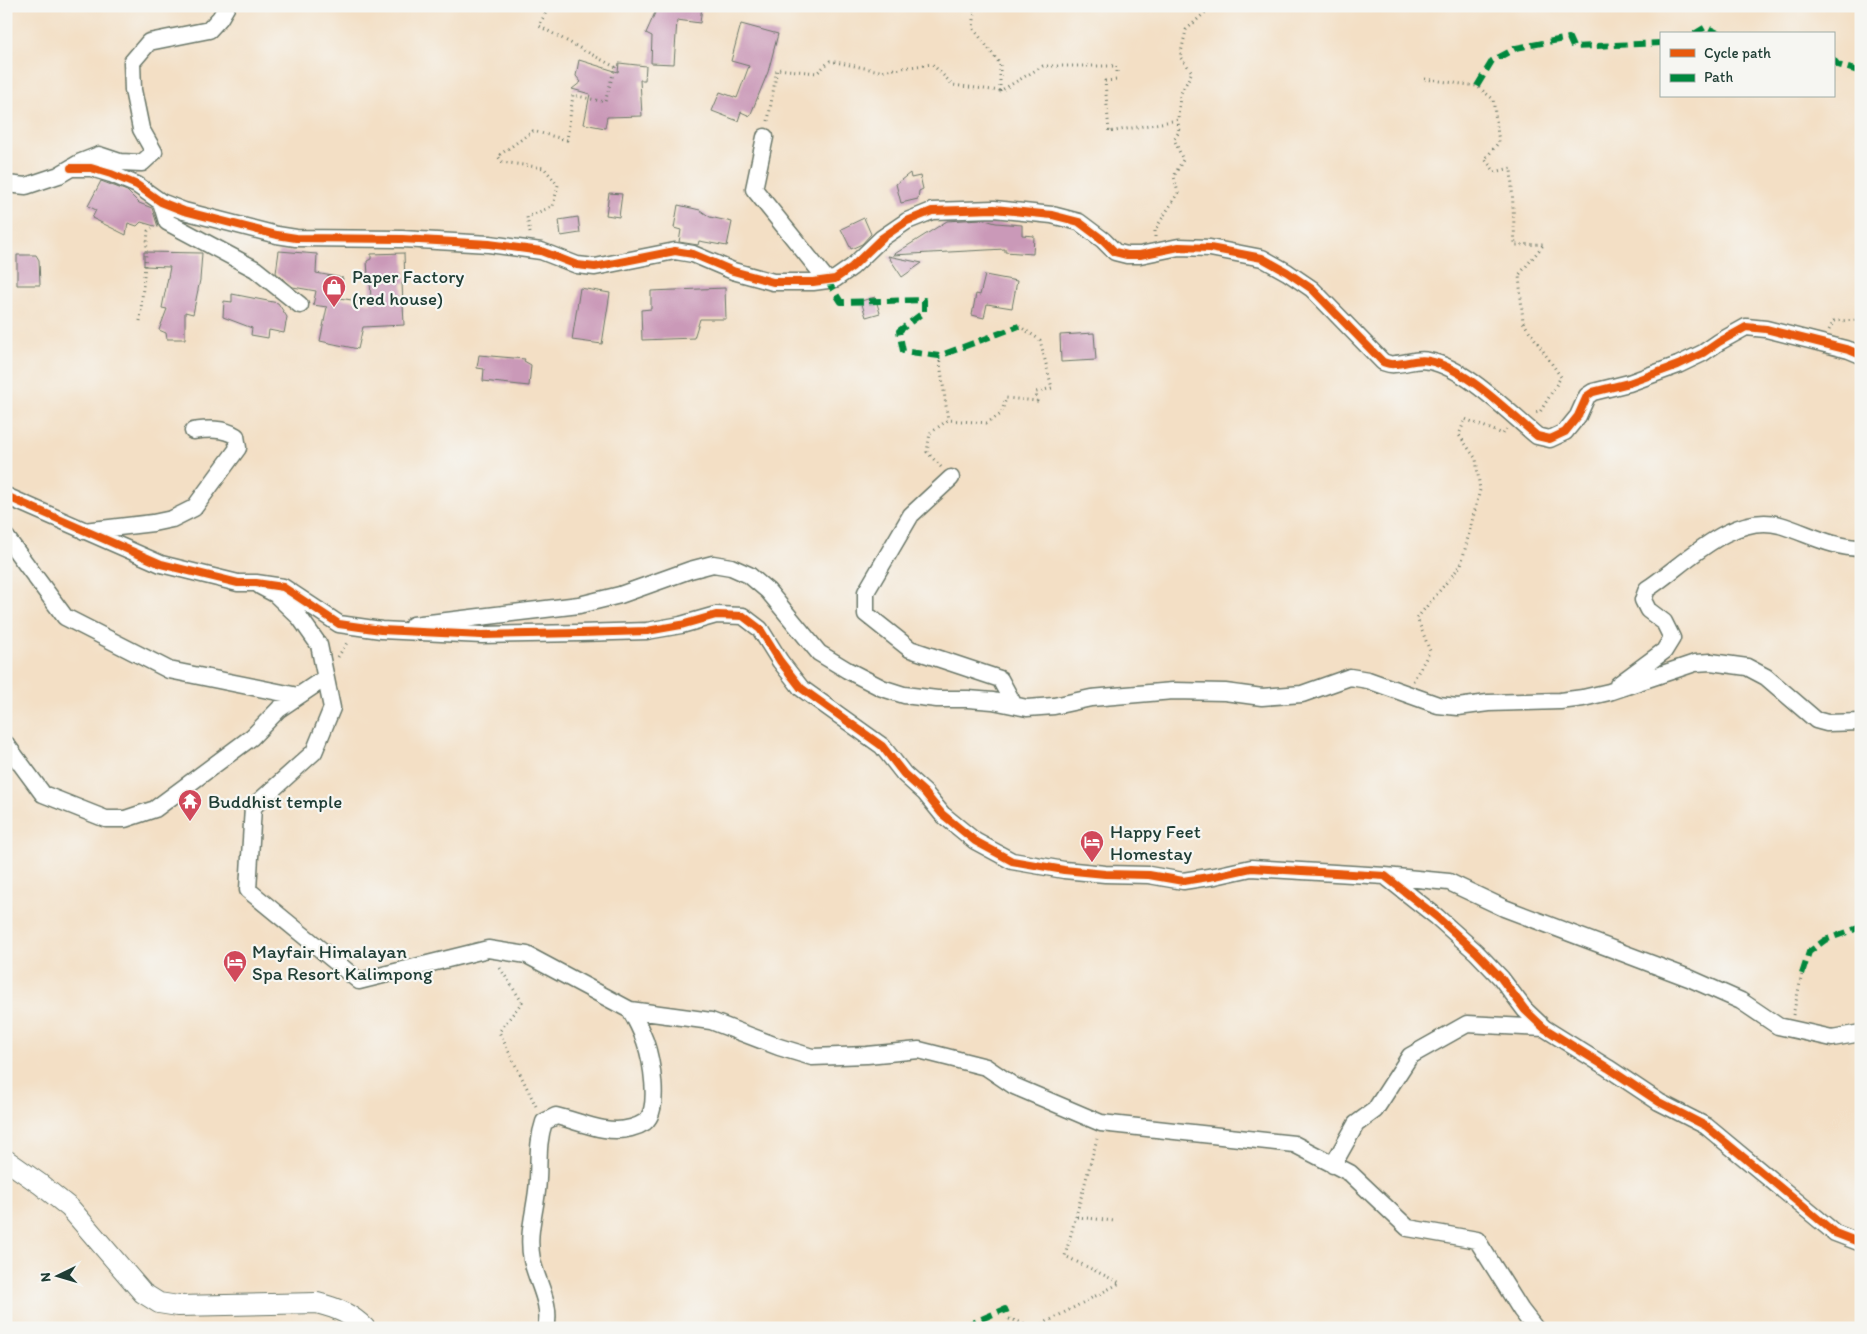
<svg xmlns="http://www.w3.org/2000/svg" width="1867" height="1334" font-family="Itim,sans-serif">
<style>
.building{fill:#ca99b8}
.lines{fill:none;stroke-linecap:round;stroke-linejoin:round}
.minor-casing{stroke:#697667;stroke-width:19}
.major-casing{stroke:#697667;stroke-width:22}
.path{stroke:#697667;stroke-width:3;stroke-dasharray:1 4;stroke-linecap:butt}
.minor{stroke:#fff;stroke-width:16}
.major{stroke:#fff;stroke-width:20}
.quiet{stroke:#00873e;stroke-width:6;stroke-dasharray:12 6;stroke-linecap:butt}
.cycleway-casing{stroke:#f6f6f2;stroke-width:11}
.cycleway{stroke:#e8590c;stroke-width:8}
.labels{text-anchor:middle;stroke-width:4.5;stroke-linejoin:round;paint-order:stroke}
.poi-label{font-size:19px;fill:#1f3d34;stroke:#f6f6f2;text-anchor:start}
</style>
<rect width="100%" height="100%" fill="#f6f6f2"/>
<filter id="ink" filterUnits="userSpaceOnUse"><feTurbulence type="fractalNoise" baseFrequency=".02" numOctaves="2"/><feDisplacementMap in="SourceGraphic" scale="10" xChannelSelector="R" yChannelSelector="G"/><feConvolveMatrix kernelMatrix="1 2 1 2 8 2 1 2 1" color-interpolation-filters="sRGB"/></filter>
<filter id="wash" filterUnits="userSpaceOnUse"><feTurbulence type="fractalNoise" baseFrequency=".0096" numOctaves="4" result="noise"/><feDisplacementMap in="SourceGraphic" scale="20" xChannelSelector="R" yChannelSelector="G"/><feGaussianBlur stdDeviation="1.12" result="paint"/><feColorMatrix in="noise" values="0 0 0 0 0 0 0 0 0 0 0 0 0 0 0 0 0 1.4 0 .05"/><feComposite in="paint" operator="in"/></filter>
<g filter="url(#wash)">
<rect width="100%" height="100%" fill="#f3dfc5"/>
<g id="blocks">
<path class="building" d="M658 6H702L700 23 677 20 674 64 651 63 652 36 646 33Z
M741 24 778 34 768 72 750 116 741 112 738 121 712 111 720 92 737 98 749 66 731 61Z
M579 60 618 72 619 63 646 66 645 80H640L642 116 607 117 605 128 584 124 590 94 572 89 581 82 576 76Z
M910 173 911 178 920 176 923 189 919 191 918 199 901 203 896 184Z
M101 181 127 191 139 203 152 208 158 227 141 222 137 226 128 223 126 235 92 218 96 210 88 206Z
M609 193 622 194 619 217 606 215Z
M678 205 700 210 710 217 732 222 727 246 699 241 698 245 679 242 681 230 674 228Z
M578 217 580 233 561 236 559 220Z
M864 218 871 234 862 244 851 249 841 229Z
M981 219 996 223 1022 225V235L1034 236 1033 254 1005 252V249L893 255 947 221Z
M279 251 317 254 316 273 343 278 339 298 371 303 370 275H368L367 261 371 259V254L404 253 405 283H402L404 325 363 327 358 349 320 341 327 307 313 305 316 291 293 287 276 273Z
M144 252 202 253 200 280 193 314 185 312V339H167L166 333 159 330 167 309 162 308 170 267 144 266Z
M17 255H36L39 260 40 285H17Z
M888 256 922 263 902 277Z
M985 275 1017 281 1012 308 987 304 984 318 972 315 976 294 980 295Z
M580 288 610 293 602 344 572 340Z
M725 288 726 319H700L694 338 642 340 641 310 651 309V291Z
M232 294 278 303 287 317 284 333 269 330 268 338 251 335 252 328 223 317 224 301 232 302Z
M875 297 880 313 866 317 861 301Z
M1094 333 1096 360 1061 362 1060 335Z
M479 355 525 359 524 361 531 365 529 386 483 381 484 369 477 368Z"/>
</g>
</g>
<g filter="url(#ink)">
<use href="#blocks" fill-opacity="0" stroke="#697667" stroke-width="1"/>
<g class="lines">
<g class="minor-casing">
<path id="minor" d="M765 137 754 189 827 280
M71 168H91L111 174 137 185 161 202 184 211 277 235 296 238 402 239 489 244 541 251 577 265 595 267 675 251 693 254 733 271 773 282H813L835 279 852 267 882 238 907 221 932 211 994 209 1052 215 1079 222 1103 240 1115 252 1127 255H1140L1179 247 1210 248 1262 258 1287 272 1312 289 1383 362C1386 363 1391 365 1394 364 1406 364 1416 358 1429 361 1466 368 1508 412 1537 436L1550 439 1565 432 1578 416 1587 396 1593 392 1629 383 1678 365 1703 353 1719 342 1746 327 1766 329 1849 350 1861 355
M6 184 26 186 59 175 81 162 99 155 120 162 142 163 154 152 141 129 133 90 132 62 149 42 209 30 220 18 227 6
M161 202 167 222 255 269 300 305
M951 478 911 515 866 592V614L910 649 1000 679 1014 705
M6 496 161 564 238 583H256L283 587 339 624 381 630 482 635 580 633 647 631 681 625 716 615 743 616 760 629 780 661 801 688 882 746 904 774 925 793 942 814 975 841 1012 861 1064 870 1105 874 1149 875 1183 881 1215 876 1251 868 1385 876 1437 917 1476 952 1501 978 1525 1010 1544 1028 1608 1068 1659 1102 1706 1126 1835 1233 1861 1243
M84 531 153 523 172 519 194 508 238 448 236 436C223 428 209 429 193 431
M6 537 65 617 169 670 298 696
M260 586 275 594 300 618 319 645 332 708 314 752 253 807 248 890 359 981 488 949 527 955 630 1010 711 1021 779 1047 812 1057 867 1055 919 1050 986 1067 1014 1086 1101 1123 1294 1144 1350 1173 1408 1228 1477 1240 1521 1310 1535 1328
M413 625 579 605 620 595 690 570 713 564 731 567 749 575 768 591 819 653 847 670 882 688 904 695 937 699H968L993 701 1027 708 1054 706 1091 698 1173 691 1225 692 1262 697 1302 694 1350 677 1368 680 1438 705 1458 707 1488 703 1560 701 1583 698 1609 692 1695 663 1711 662 1747 667 1766 677 1816 720 1827 723 1861 722
M1618 685 1664 651 1672 638 1664 622 1648 610 1643 600 1647 589C1684 565 1731 512 1780 525 1807 533 1832 548 1861 548
M6 744 43 794 106 819H125L155 809 252 737 279 709 325 678
M1385 876 1449 882 1504 908 1689 978 1741 1001 1778 1026 1832 1038 1861 1033
M1333 1165 1356 1124 1375 1110 1410 1056 1467 1024 1544 1028
M546 1328C552 1304 537 1283 532 1260 527 1235 534 1216 537 1191 540 1168 536 1145 544 1122L556 1116C579 1121 606 1135 631 1128 635 1127 642 1124 645 1122 661 1109 651 1058 645 1041 641 1030 636 1020 630 1010"/>
</g>
<g class="major-casing">
<path id="major" d="M6 1160 40 1184 70 1208 143 1293 159 1303 178 1306 317 1303C337 1308 351 1314 365 1328"/>
</g>
<path class="path" d="M970 6 975 12 973 28 1000 64V91
M1425 79 1477 86 1493 99 1499 142 1485 159 1495 172 1511 168 1515 245 1544 244 1519 275 1523 322 1561 377 1540 412 1534 413
M768 121 777 69 817 73 830 61 880 71 932 64 953 85 1000 91 1043 66H1117V80L1105 81 1109 132 1178 120 1180 95 1192 72 1180 57 1186 30 1212 6
M530 233 527 217 553 206 558 185 544 168 502 162 498 156 533 131 567 140 573 95 605 102 615 67 539 26 549 6
M1155 237V230L1178 193 1174 176 1183 160 1174 139 1179 132 1178 120
M140 321 148 231 152 228
M1829 330 1834 321 1861 320
M939 356 948 420
M941 467 927 452 930 433 948 420 987 423 1001 414 1006 398 1037 401 1036 392 1052 388 1040 340 1019 326
M338 657 348 641
M1413 681 1430 651 1417 618 1461 565 1480 490 1476 459 1459 435 1465 419 1503 434 1506 429
M500 968 522 1002 499 1032 537 1108
M1793 1015 1802 974
M1077 1217 1115 1221
M1009 1319 1037 1327 1120 1283 1065 1256 1097 1139"/>
<use href="#minor" class="minor"/>
<use href="#major" class="major"/>
<path class="quiet" d="M1694 34 1706 27 1720 34
M1833 59 1838 65 1861 72
M1477 86 1492 61 1516 48 1569 38 1573 47 1661 43
M827 280 841 302 924 300V312L899 331 903 351 939 356 1019 326
M1802 974 1809 952 1825 940 1861 927
M969 1328 968 1325 1005 1309 1009 1319"/>
<g class="cycleway-casing">
<path id="cycleway" d="M71 168H91L111 174 137 185 161 202 184 211 277 235 296 238 402 239 489 244 541 251 577 265 595 267 675 251 693 254 733 271 773 282H813L835 279 852 267 882 238 907 221 932 211 994 209 1052 215 1079 222 1103 240 1115 252 1127 255H1140L1179 247 1210 248 1262 258 1287 272 1312 289 1383 362C1386 363 1391 365 1394 364 1406 364 1416 358 1429 361 1466 368 1508 412 1537 436L1550 439 1565 432 1578 416 1587 396 1593 392 1629 383 1678 365 1703 353 1719 342 1746 327 1766 329 1849 350 1861 355
M6 496 161 564 238 583H256L283 587 339 624 381 630 482 635 580 633 647 631 681 625 716 615 743 616 760 629 780 661 801 688 882 746 904 774 925 793 942 814 975 841 1012 861 1064 870 1105 874 1149 875 1183 881 1215 876 1251 868 1385 876 1437 917 1476 952 1501 978 1525 1010 1544 1028 1608 1068 1659 1102 1706 1126 1835 1233 1861 1243"/>
</g>
<use href="#cycleway" class="cycleway"/>
</g>
</g>
<defs>
<g id="shop-pin" transform="scale(1.25)"><path d="M0 17L-7.5 6A9.5 9.5 0 1 1 7.5 6Z" fill="#d1495b" stroke="#f6f6f2"/><path d="M-5-2.5h2.3a2.7 3.5 0 0 1 5.4 0H5L5.5 6h-11ZM-1.5-2.5h3a1.5 2.3 0 0 0-3 0Z" fill="#fff"/></g>
<g id="temple-pin" transform="scale(1.25)"><path d="M0 17L-7.5 6A9.5 9.5 0 1 1 7.5 6Z" fill="#d1495b" stroke="#f6f6f2"/><path d="M0-6L5-2H3V0L6.5 2.5H4V6H1.5V3h-3V6H-4V2.5H-6.5L-3 0V-2H-5Z" fill="#fff"/></g>
<g id="hotel-pin" transform="scale(1.25)"><path d="M0 17L-7.5 6A9.5 9.5 0 1 1 7.5 6Z" fill="#d1495b" stroke="#f6f6f2"/><path d="M-6-4.5h1.5V1H6V5H4.5V3h-9V5H-6ZM-4 0a1.8 1.8 0 1 1 3.6 0ZM.5 0V-2.5h3Q6-2.5 6 0Z" fill="#fff"/></g>
</defs>
<g fill-rule="evenodd">
<use href="#shop-pin" x="334" y="287"/>
<use href="#temple-pin" x="190" y="801"/>
<use href="#hotel-pin" x="1092" y="842"/>
<use href="#hotel-pin" x="235" y="962"/>
</g>
<g class="labels">
<g class="poi-label">
<text x="352" y="283">Paper Factory<tspan x="352" dy="22">(red house)</tspan></text>
<text x="208" y="808">Buddhist temple</text>
<text x="1110" y="838">Happy Feet<tspan x="1110" dy="22">Homestay</tspan></text>
<text x="252" y="958">Mayfair Himalayan<tspan x="252" dy="22">Spa Resort Kalimpong</tspan></text>
</g>
</g>
<rect width="1867" height="1334" fill="none" stroke="#f6f6f2" stroke-width="25"/>
<rect x="1660" y="32" width="175" height="65" fill="#f6f6f2" stroke="#a0aca6"/>
<rect x="1670" y="49" width="25" height="8" fill="#e8590c" stroke="#a0aca6"/>
<text x="1704" y="58" font-size="15" fill="#1f3d34">Cycle path</text>
<rect x="1670" y="74" width="25" height="8" fill="#00873e" stroke="#a0aca6"/>
<text x="1704" y="82" font-size="15" fill="#1f3d34">Path</text>
<g transform="translate(58 1276) rotate(265)" stroke="#f6f6f2" stroke-width="4" paint-order="stroke">
<path d="M0-4L9 19L0 12L-9 19Z" fill="#1f3d34"/>
<text y="-8" font-size="14" font-weight="bold" text-anchor="middle" fill="#1f3d34">N</text>
</g>
</svg>
